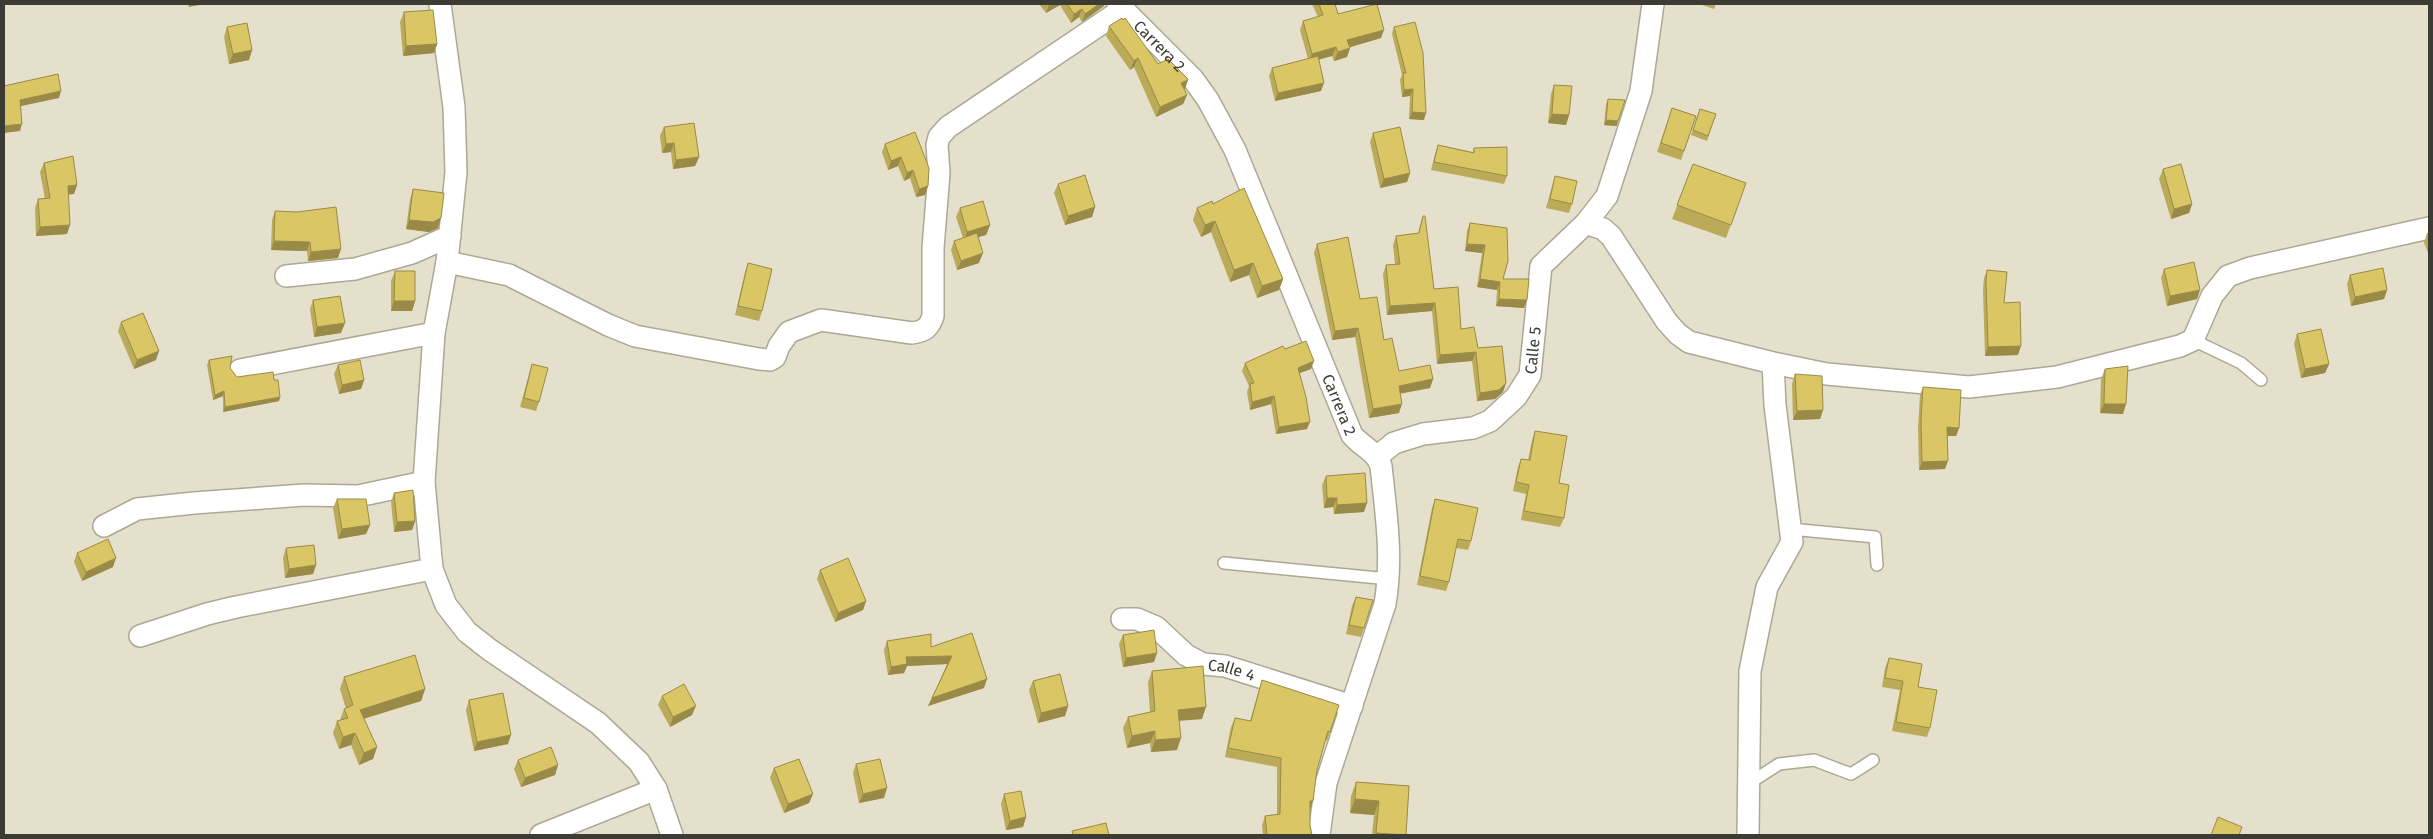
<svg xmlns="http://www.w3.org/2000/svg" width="2433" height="839" font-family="'Fira Sans',sans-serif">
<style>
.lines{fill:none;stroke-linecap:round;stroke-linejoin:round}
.lane-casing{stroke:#aca894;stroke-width:14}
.street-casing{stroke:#aca894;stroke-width:24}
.lane{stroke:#fff;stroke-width:11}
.street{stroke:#fff;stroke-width:21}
.wall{fill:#bbaa57}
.shaded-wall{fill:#998b47}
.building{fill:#dac665;stroke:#998b47}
.labels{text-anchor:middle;stroke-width:4;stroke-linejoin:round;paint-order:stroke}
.street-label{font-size:16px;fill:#3d3c34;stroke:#e4e0cc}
</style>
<rect width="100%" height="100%" fill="#e4e0cc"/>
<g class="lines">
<g class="lane-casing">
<path id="lane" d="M2193 340 2241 363 2261 380
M1790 529 1875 537 1877 565
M1224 563 1389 579
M1748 784 1779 764 1814 760 1851 774 1873 760"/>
</g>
<g class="street-casing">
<g id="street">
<path d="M440 4 454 107 456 172 447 262 434 333 424 482 432 569 446 605 467 632 490 650 598 723 639 762 656 789 672 835"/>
<path id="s1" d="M1118 4 1193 79 1208 100 1235 150 1352 435C1362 447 1376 451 1381 466 1386 513 1393 558 1385 604L1326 783 1319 835"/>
<path d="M1586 223 1603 229 1611 236 1667 322 1678 334 1689 342 1773 363 1827 374 1969 387 2057 377 2180 346 2193 340 2212 296 2228 276 2250 268 2429 228"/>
<path d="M447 262 509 275 608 325 635 336 759 359 770 360 775 357 779 346 789 332 821 320 912 333C925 331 929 328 933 316V248L939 173 937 145 939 137 948 127 1123 9"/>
<path d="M286 276 355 269 412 253 450 236"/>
<path d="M240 370 434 333"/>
<path id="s2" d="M1378 456 1394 443 1423 434 1473 428 1490 421 1516 397 1530 375 1541 266 1586 223 1607 196 1641 91 1653 4"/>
<path d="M104 526 137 509 194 503 304 495 358 496 424 482"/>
<path id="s3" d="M1122 619H1137L1156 627 1186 655 1203 664 1225 666 1352 706"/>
<path d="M140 636 207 614 236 607 432 569"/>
<path d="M541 835 656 789"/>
<path d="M1748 835 1750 671 1767 587 1792 542 1775 405 1773 363"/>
</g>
</g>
<use href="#lane" class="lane"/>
<use href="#street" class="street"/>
</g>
<path class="wall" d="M1039 4H1105L1104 6 1082 22 1079 17 1071 23 1060 5 1046 13Z
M1312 4H1335L1338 14 1381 38 1350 47 1347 57 1334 61 1332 56 1318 60 1321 91 1275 101 1269 76 1272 68 1308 59 1300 30 1303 21 1318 17Z
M1699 4H1716L1714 9Z
M404 12 437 44 434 53 403 56 400 22Z
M1109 26 1158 64 1188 80 1184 89 1187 95 1183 104 1156 117 1134 67 1130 70 1106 36Z
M227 27 252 50 249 60 229 64 224 37Z
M1394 27 1424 120 1409 119 1410 96 1402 97 1400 80 1402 75 1392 34Z
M1554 85 1569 115 1566 125 1548 123 1551 94Z
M1608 99 1617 126 1604 125 1606 104Z
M1672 108 1696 116 1681 160 1657 152Z
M1700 109 1716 114 1707 141 1691 135Z
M664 127 699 157 695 166 673 169 671 152 662 153 660 136Z
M915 132 928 186 925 195 916 197 910 178 904 181 898 166 888 170 882 152 885 144Z
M1373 133 1410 173 1407 182 1380 188 1370 142Z
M1438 145 1473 152 1474 148 1507 176 1504 184 1431 170 1435 154Z
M44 163 77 185 74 194H68L67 234 36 236 35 208 38 199H45L40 172Z
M1693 164 1746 183 1726 238 1672 219Z
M2163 169 2192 204 2189 213 2171 219 2159 179Z
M1555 176 1572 204 1569 213 1546 208 1552 186Z
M1058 184 1095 207 1092 217 1065 225 1054 193Z
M413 190 438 228 429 232 406 229 410 199Z
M1213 204 1283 279 1279 290 1257 298 1249 275 1230 282 1211 232 1201 237 1193 220 1197 208Z
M960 208 990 225 986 235 978 237 979 263 957 270 951 250 954 241 963 238 956 217Z
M275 211 338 258 308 261 307 251 271 250 272 220Z
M1423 216 1434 289 1461 329 1506 383 1503 392 1495 399 1477 401 1472 361 1437 364 1432 311 1387 315 1383 274 1386 265 1395 264 1393 245 1396 236 1418 233Z
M1470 223 1507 228 1503 279 1527 300 1524 308 1496 306 1497 290 1477 287 1482 253 1465 251 1467 231Z
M2427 233H2429V255L2424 243Z
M1317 244 1360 299 1384 340 1399 371 1433 379 1430 388 1400 394 1399 413 1369 418 1355 337 1332 340 1314 253Z
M748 263 762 311 759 321 735 315 745 272Z
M2164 269 2197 299 2167 306 2161 278Z
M1987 270 2004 303 2018 355 1985 356 1983 290 1984 278Z
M395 271 415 301 412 311H391V281Z
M2350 275 2387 290 2384 299 2351 306 2347 284Z
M313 300 341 333 314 337 310 309Z
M121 322 156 360 134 369 118 331Z
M2297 334 2329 364 2325 373 2301 378 2294 344Z
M1285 349 1311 369 1299 373 1307 429 1276 434 1271 404 1250 410 1247 392 1249 386 1242 371 1245 363Z
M209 360 230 368 237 377 280 397 279 401 223 412V396L213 400 207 365Z
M532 364 539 402 536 411 520 407 529 374Z
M338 365 364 380 361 389 339 394 334 374Z
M2105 369 2123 414 2100 413 2101 379Z
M1795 374 1823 410 1820 419 1793 420 1792 384Z
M1923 387 1959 428 1956 436H1947L1945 469 1919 470 1918 428 1920 395Z
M1535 431 1559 483 1564 518 1560 527 1521 520 1526 494 1513 491 1518 467 1521 459 1528 460 1532 440Z
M1326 476 1364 512 1334 514 1333 507 1324 508 1322 485Z
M394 493 415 521 412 530 394 532 391 502Z
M337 499 370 525 366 534 338 539 333 508Z
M1435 499 1471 541 1468 550 1456 548 1449 582 1446 591 1417 585 1432 508Z
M286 548 316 565 313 574 285 578 283 558Z
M77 553 113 567 82 581 74 562Z
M820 570 866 601 863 610 835 622 817 579Z
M1356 597 1364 628 1361 637 1346 634 1352 606Z
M1123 635 1154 662 1123 667 1119 644Z
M887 641 931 647 984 688 928 706 932 698 947 664 907 666 904 673 888 675 884 650Z
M1889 658 1918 687 1930 728 1927 737 1892 731 1900 690 1882 687 1885 668Z
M1152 671 1202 719 1179 721 1177 750 1151 752 1150 743 1127 748 1123 728 1128 717 1150 712 1148 682Z
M344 677 425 689 421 701 364 719 377 747 373 759 359 765 351 745 339 749 333 733 337 721 340 720 344 709H346L340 689Z
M1262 680 1339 705 1327 741 1325 740 1317 770 1310 809V825L1312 835H1263L1262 825 1265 816 1277 815V767L1225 757 1231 727 1235 718 1250 721 1259 690Z
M1033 681 1068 706 1065 716 1038 723 1029 690Z
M662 696 692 715 670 727 658 705Z
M469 700 508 744 474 751 466 710Z
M518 760 558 765 555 775 521 787 514 769Z
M856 764 884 798 859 803 853 773Z
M774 768 813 794 809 803 784 813 770 778Z
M1356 782 1409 786 1406 835H1372L1374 815 1350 813 1351 796Z
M1004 794 1026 817 1023 827 1006 830 1001 804Z"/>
<path class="shaded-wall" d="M190 4H205L188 7Z
M1051 4H1060V5L1046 13 1049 5Z
M1099 4H1105L1104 6 1082 22 1085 14Z
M1082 9 1079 17 1071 23 1074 14Z
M1384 30 1381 38 1344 49 1347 40Z
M437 44 434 53 403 56 406 46Z
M1336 47 1332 56 1309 62 1312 54Z
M1350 48 1347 57 1334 61 1338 52Z
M252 50 249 60 229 64 233 54Z
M1138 58 1134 67 1130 70 1134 61Z
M1188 80 1185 89 1178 92 1181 83Z
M1324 83 1321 91 1275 101 1278 93Z
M1413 89 1410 96 1402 97 1404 90Z
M61 91 59 98 17 107 20 100Z
M1187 95 1183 104 1156 117 1160 107Z
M1412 112 1426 113 1424 120 1409 119Z
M1552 114 1569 115 1566 125 1548 123Z
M1606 120 1618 121 1617 126 1604 125Z
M22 124 20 131 4 133V126Z
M674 143 671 152 662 153 666 144Z
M699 157 695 166 673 169 676 160Z
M901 157 898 166 888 170 891 161Z
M913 170 910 178 904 181 907 173Z
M1410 173 1407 182 1380 188 1384 179Z
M77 185 74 194 65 195 68 186Z
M928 186 925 195 916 197 919 189Z
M2192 204 2189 213 2171 219 2174 209Z
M1095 207 1092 217 1065 225 1068 216Z
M441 218 438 228 429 232 406 229 409 220Z
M1215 221 1211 232 1201 237 1205 225Z
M70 225 67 234 36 236 40 227Z
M990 225 986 235 964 241 967 232Z
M274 241 310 242 307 251 271 250Z
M1467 244 1485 245 1482 253 1465 251Z
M341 249 338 258 308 261 311 252Z
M983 253 979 263 957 270 961 261Z
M1253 263 1249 275 1230 282 1234 270Z
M1283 279 1279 290 1257 298 1262 286Z
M1480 279 1500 282 1497 290 1477 287Z
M2200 290 2197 299 2167 306 2170 296Z
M2387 290 2384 299 2351 306 2355 297Z
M1499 299 1527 300 1524 308 1496 306Z
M394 301H415L412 311H391Z
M1435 303 1432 311 1387 315 1390 306Z
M345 323 341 333 314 337 317 327Z
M1358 328 1355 337 1332 340 1335 331Z
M2021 346 2018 355 1985 356 1988 347Z
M159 351 156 360 134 369 137 360Z
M1476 352 1472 361 1437 364 1440 355Z
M1314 361 1311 369 1295 375 1298 368Z
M2329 364 2325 373 2301 378 2305 369Z
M1433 379 1430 388 1396 394 1399 386Z
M364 380 361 389 339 394 342 385Z
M1506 383 1503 392 1495 399 1477 401 1480 393Z
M224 391 223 396 213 400 215 395Z
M1274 396 1271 404 1250 410 1252 402Z
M280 397 279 401 223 412 225 407Z
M1402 404 1399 413 1369 418 1373 409Z
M2104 404H2126L2123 414 2100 413Z
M1823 410 1820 419 1793 420 1797 411Z
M1310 422 1307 429 1276 434 1279 427Z
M1947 427 1959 428 1956 436H1944Z
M1948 461 1945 469 1919 470 1922 462Z
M1327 498H1337L1333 507 1324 508Z
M1367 503 1364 512 1334 514 1337 505Z
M415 521 412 530 394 532 397 522Z
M370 525 366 534 338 539 342 529Z
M116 558 113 567 82 581 86 572Z
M316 565 313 574 285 578 289 569Z
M866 601 863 610 835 622 838 613Z
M1157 653 1154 662 1123 667 1126 658Z
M952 656 948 664 907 666 904 673 888 675 891 667 906 657Z
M987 679 984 688 928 706 932 698Z
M425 689 421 701 355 721 360 710Z
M696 706 692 715 670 727 673 717Z
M1068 706 1065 716 1038 723 1041 713Z
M1206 707 1202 719 1173 721 1178 710Z
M1155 731 1150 743 1127 748 1132 736Z
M355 733 351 745 339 749 343 737Z
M511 735 508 744 474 751 477 742Z
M1181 738 1177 750 1151 752 1155 740Z
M377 747 373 759 359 765 364 753Z
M558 765 555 775 521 787 525 778Z
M887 788 884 798 859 803 863 794Z
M813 794 809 803 784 813 788 804Z
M1355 799 1379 801 1374 815 1350 813Z
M1310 801H1313L1310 810Z
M1026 817 1023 827 1006 830 1010 821Z
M1376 833 1401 835H1376Z"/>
<path class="building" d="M1067 4H1099L1085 14 1082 9 1074 14Z
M1319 4H1335L1338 14 1377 4 1384 30 1347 40 1350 48 1338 52 1336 47 1312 54 1303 21 1323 15Z
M433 10 437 44 406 46 404 12Z
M1122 18 1123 20 1125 18 1158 64 1168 59 1187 78 1188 80 1181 83 1187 95 1160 107 1138 58 1134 61 1109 26Z
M1415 22 1423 53 1426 113 1412 112 1413 89 1404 90 1403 73H1406L1394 27Z
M247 23 252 50 233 54 227 27Z
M1318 56 1324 83 1278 93 1272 68Z
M58 74 61 91 20 100 22 124 4 126V86Z
M1554 85 1572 86 1569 115 1552 114Z
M1608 99 1625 100 1618 121 1606 120Z
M1672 108 1696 116 1684 151 1661 143Z
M1700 109 1716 114 1708 136 1693 130Z
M694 123 699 157 676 160 674 143 666 144 664 127Z
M1400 127 1410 173 1384 179 1373 133Z
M915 132 929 168 928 186 919 189 913 170 907 173 901 157 891 161 885 144Z
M1438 145 1474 153V148L1507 147V176L1434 162Z
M73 156 77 185 68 186 70 225 40 227 38 199 50 198 44 163Z
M1693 164 1746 183 1731 225 1677 205Z
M2181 164 2192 204 2174 209 2163 169Z
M1085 175 1095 207 1068 216 1058 184Z
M1555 176 1577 181 1572 204 1550 199Z
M1244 188 1283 279 1262 286 1253 263 1234 270 1215 221 1205 225 1197 208 1212 201 1213 204Z
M413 189 444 193 441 218 433 222 409 220Z
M983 201 990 225 967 232 960 208Z
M336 207 341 249 311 252 310 242 274 241 275 211 297 212Z
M1423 216H1425L1434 289 1458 287 1461 329 1474 327 1478 348 1502 346 1506 383 1499 390 1480 393 1476 352 1440 355 1435 303 1390 306 1386 265 1400 264 1396 236 1419 233Z
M1470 223 1507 228 1508 261 1503 279H1529L1527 300 1499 299 1500 282 1480 279 1485 245 1467 244Z
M977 233 983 253 961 261 954 241Z
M1348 237 1360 299 1377 297 1384 340 1392 338 1399 371 1430 365 1433 379 1399 386 1402 404 1373 409 1358 328 1335 331 1317 244Z
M2194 262 2200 290 2170 296 2164 269Z
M748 263 772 269 762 311 738 306Z
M2383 268 2387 290 2355 297 2350 275Z
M1987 270 2007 272 2004 303 2020 302 2021 346 1988 347 1986 282Z
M395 271H415V301H394Z
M340 296 345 323 317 327 313 300Z
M143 313 159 351 137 360 121 322Z
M2321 329 2329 364 2305 369 2297 334Z
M1306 341 1314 361 1298 368 1306 397 1310 422 1279 427 1274 396 1252 402 1250 384 1254 383 1245 363 1283 346 1285 349Z
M232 356 230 368 237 377 273 372 274 380H278L280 397 225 407 224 391 215 395 209 360Z
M360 360 364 380 342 385 338 365Z
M532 364 548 368 539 402 524 398Z
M2128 366 2126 404H2104L2105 369Z
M1795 374 1822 376 1823 410 1797 411Z
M1923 387 1961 390 1959 428 1947 427 1948 461 1922 462 1921 419Z
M1535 431 1567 436 1559 483 1569 485 1564 518 1524 511 1529 485 1516 482 1521 459 1530 460Z
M1365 473 1367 503 1337 505V498H1327L1326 476Z
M413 490 415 521 397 522 394 493Z
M337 499H366L370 525 342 529Z
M1435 499 1478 508 1471 541 1458 539 1449 582 1420 576Z
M108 539 116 558 86 572 77 553Z
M314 545 316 565 289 569 286 548Z
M848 558 866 601 838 613 820 570Z
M1356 597 1373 600 1364 628 1349 625Z
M1154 630 1157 653 1126 658 1123 635Z
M972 633 987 679 932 698 952 656 906 657 907 664 891 667 887 641 931 634V647Z
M415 655 425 689 360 710 377 747 364 753 355 733 343 737 337 721 348 718 344 709 353 705 344 677Z
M1889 658 1922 664 1918 687 1937 690 1930 728 1896 722 1903 681 1885 678Z
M1203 666 1206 707 1178 710 1181 738 1155 740V731L1132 736 1128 717 1155 711 1152 671Z
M1060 674 1068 706 1041 713 1033 681Z
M1262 680 1339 705 1330 732 1328 731 1317 770 1313 801H1310V825L1312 835H1267L1265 816 1280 814 1281 758 1228 748 1235 718 1251 721Z
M684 684 696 706 673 717 662 696Z
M503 693 511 735 477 742 469 700Z
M551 747 558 765 525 778 518 760Z
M799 759 813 794 788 804 774 768Z
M880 759 887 788 863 794 856 764Z
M1356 782 1409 786 1406 835 1376 833 1379 801 1355 799Z
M1021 791 1026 817 1010 821 1004 794Z
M2218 817 2242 827 2239 835H2211Z
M1106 823 1109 835H1073L1072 831Z"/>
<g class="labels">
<g class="street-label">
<text dy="6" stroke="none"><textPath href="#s1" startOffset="59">Carrera 2</textPath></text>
<text dy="6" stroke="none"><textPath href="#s2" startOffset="206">Calle 5</textPath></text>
<text dy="6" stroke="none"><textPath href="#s1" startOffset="464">Carrera 2</textPath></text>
<text dy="6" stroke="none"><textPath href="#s3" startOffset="125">Calle 4</textPath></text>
</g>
</g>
<rect width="2433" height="839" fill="none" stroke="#3d3c34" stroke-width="10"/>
</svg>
